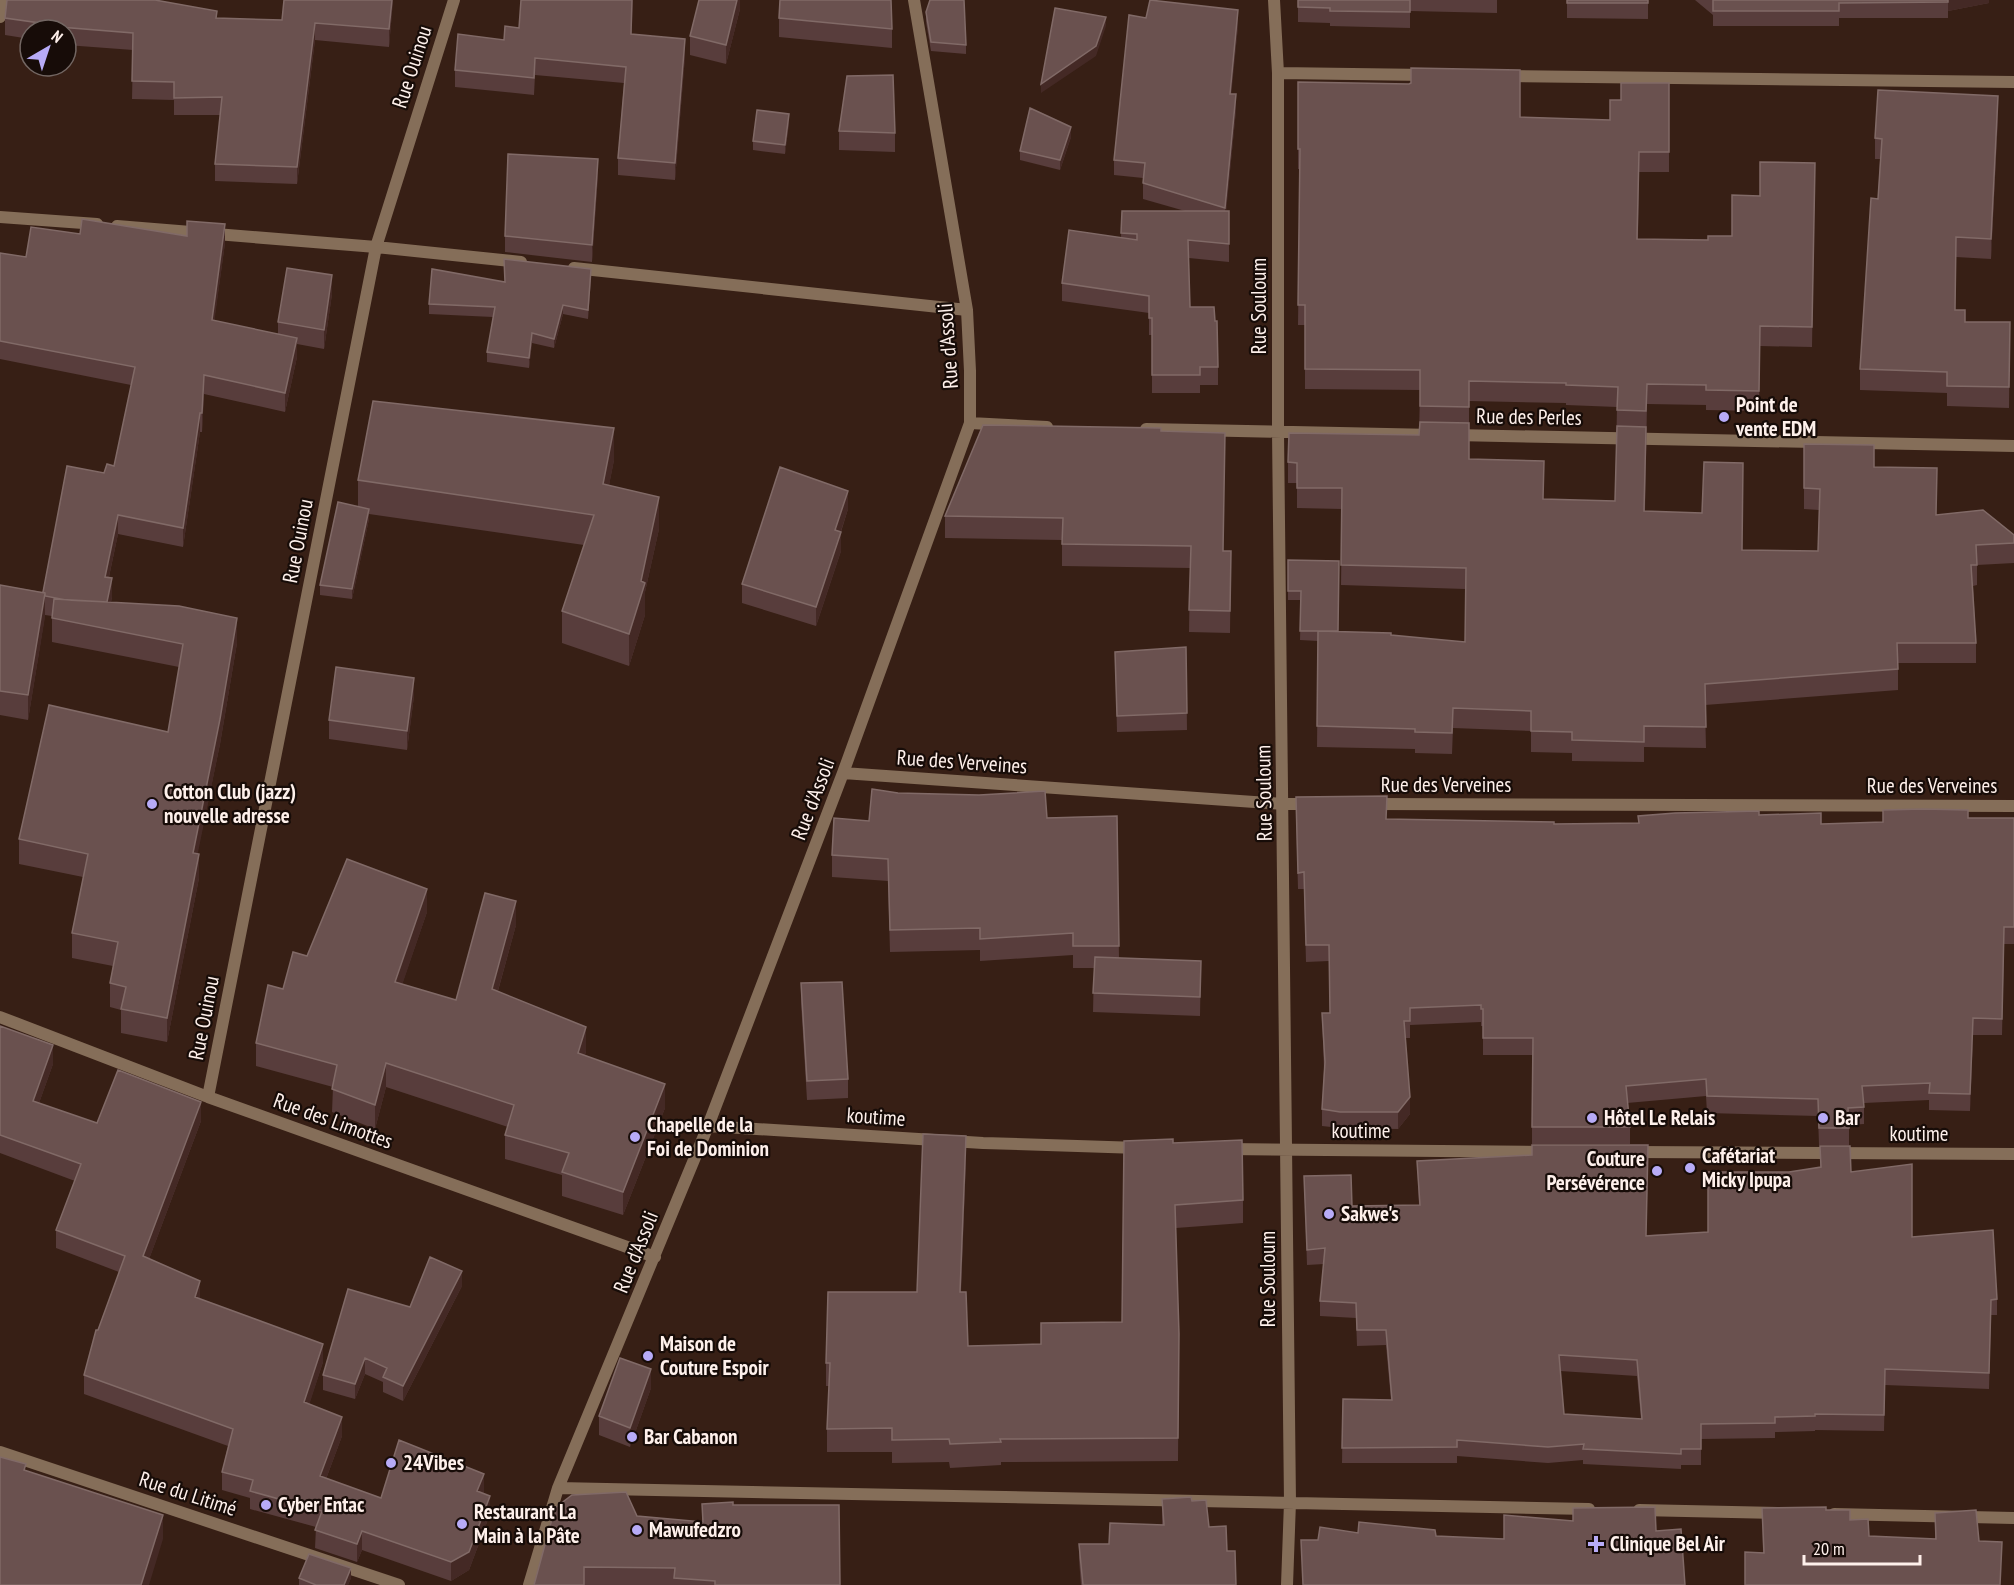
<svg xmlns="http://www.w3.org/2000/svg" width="2014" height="1585" font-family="'PT Sans Narrow',sans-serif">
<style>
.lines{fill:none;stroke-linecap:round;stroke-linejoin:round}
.street{stroke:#856e59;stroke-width:12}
.wall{fill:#583d3c;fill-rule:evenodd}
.shaded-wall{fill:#442925}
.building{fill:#6a514f;stroke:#816a67;stroke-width:1.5;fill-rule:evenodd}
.poi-dot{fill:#b7abf7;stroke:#170c08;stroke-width:2}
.labels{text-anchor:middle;stroke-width:4.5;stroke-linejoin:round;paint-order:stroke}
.street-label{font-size:21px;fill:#fef0eb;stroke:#170c08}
.poi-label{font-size:21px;font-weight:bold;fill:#fef0eb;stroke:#170c08;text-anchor:start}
</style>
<rect width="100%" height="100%" fill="#371f15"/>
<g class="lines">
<path class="street" d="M1274 0 1278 73V432L1290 1502 1287 1585
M0 17 2 0
M1278 73 1427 75
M1505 76 2014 82
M0 217 97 224
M117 226 376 247 521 262
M574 268 967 310
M970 423 1047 427
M1146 429 1434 435
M1454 435 2014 446
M843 773 1283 804H1312
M1372 804 2014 806
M0 1017 208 1097 655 1257
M208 1097 376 247 454 0
M708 1126 983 1143 1139 1148
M1228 1149 1547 1152
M1633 1152 2014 1154
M0 1452 399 1585
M558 1488 1589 1509
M1639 1510 1778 1513
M1834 1514 2014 1518
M529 1585 558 1488 708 1126 843 773 970 423V371L967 310 914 0"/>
</g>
<path class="wall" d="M284 0H393L389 47 315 40 297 184 215 181V164L220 115H174V100L132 99 133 50 66 45V30H30V39L5 35V18H217L282 20Z
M740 0V9L726 64 690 55V36Z
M1298 0H1497V13L1410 11V28L1330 26V23L1298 22Z
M1567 0H1648V19L1567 18Z
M1695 0H1989V3L1948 11V18H1839V26H1713V15Z
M926 12 966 45V54L931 51 926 22Z
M779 18 892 29V48L779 37Z
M1146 18 1238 26 1231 94 1236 110 1226 211H1229V262L1189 258 1190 307 1218 367V385H1200V393H1152V335H1149V313L1062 301V283L1121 237 1122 211H1185L1143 199V178L1114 175V160Z
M519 28 631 34 685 56 675 180 618 175V158L624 83 535 75 534 95 455 87V70L504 40Z
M1298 82 1520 117 1610 120V100H1621V83H1669V172H1639L1638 239 1708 240 1732 236 1760 196 1815 163 1812 347 1760 346 1759 411 1706 410V405L1647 404 1645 511 1742 550 1818 551 1819 510 1804 509V444L1874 467 1936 515 2014 535V563L1977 565V585L1973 586 1976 643V663H1898V690L1705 705 1706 748 1644 747V762L1572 761V753L1531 752V731L1453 728 1452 754 1415 753V749L1317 747 1318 641 1300 640 1301 600H1288V560L1338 632 1465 642V589L1341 585 1342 509 1297 508V483H1288V462L1419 435 1420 390 1305 389V325H1298L1300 169H1298ZM1469 401 1566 403V405L1617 407 1615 501 1544 499 1469 459Z
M1998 117 1991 259 1956 257 1955 310 1965 322H2010L2009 408 1947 406V393L1860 390V369L1878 199 1880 159H1875V138Z
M789 123 785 154 753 150V141Z
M839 131 895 133V152L839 150Z
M1071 137 1060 170 1020 160V151Z
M598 175 592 262 505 252V236Z
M80 234 225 243 214 321 278 334V322L332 294 324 349 297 344V357L285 412 204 394 202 432H200L183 547 118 534 109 577 112 597 111 602 237 643 220 744 197 854 199 878 167 1042 121 1033V1010L110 1007V983L113 966 72 958V933L83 877 19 864V839L168 732 179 667 52 642V616L45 615 28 720 0 715V585L43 592 104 473 114 466 131 385 0 359V253L26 257Z
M591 278 588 319 563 314 554 348 532 343 529 368 487 362V352L493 317 429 314V304L505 282Z
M1161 431 1224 551H1231L1230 633 1189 632 1190 568 1062 566V540L945 538V516Z
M614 460 609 485 659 529 645 592V615L629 666 562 643V611L584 545 369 514V519L352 599 320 595V585L358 507V480Z
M848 509 841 532V551L816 626 742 603V584Z
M1186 647 1187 730 1117 732 1115 652Z
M414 696 407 750 329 739V720Z
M1296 814 1387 819 1554 824 1638 823 1759 815 1821 824 1883 822 1968 818H2014V944H2004L2002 1035H1973L1970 1111 1929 1110V1100L1864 1103V1124L1849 1125V1145H1819L1818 1116 1707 1113 1706 1096 1627 1103 1630 1127V1144H1532V1055H1483V1026H1481V1022L1410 1025V1038H1405L1410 1114 1398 1129 1340 1128 1322 1126V1109L1324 1070 1322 1013H1330L1329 961 1306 962 1304 889H1298Z
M1117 816 1119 958 1201 961 1200 1016 1093 1012 1094 968H1073V955L980 961V950L890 952 888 881 832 877V855L869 821Z
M427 912 402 984 456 1000 516 925 498 991 586 1051 585 1055 665 1108 623 1215 562 1196V1175L505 1159V1135L508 1127 386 1087 375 1129 332 1112 333 1087 256 1066V1043L283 989 307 956Z
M801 983 848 1079V1098L807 1100 801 1002Z
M0 1026 53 1064 39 1103 97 1123 201 1121 149 1259 200 1299 323 1362 309 1404 342 1436 326 1479 381 1498 484 1493 490 1514 469 1570 451 1581 362 1550 357 1562 315 1548 316 1527 250 1509V1498L222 1490V1472L228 1446 84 1394V1375L98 1330 119 1272 56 1248V1230L75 1181 0 1153Z
M1173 1143 1243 1200V1223L1176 1228 1179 1334 1178 1461 1001 1462V1465L950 1468 949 1462 892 1463V1452H827V1429L829 1386H826V1363L917 1292 966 1159 961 1292 968 1346 1041 1344 1122 1322Z
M1820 1146 1851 1172 1912 1237 1997 1299V1315H1991L1989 1389 1885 1385 1884 1431 1815 1430V1431L1775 1432V1438L1701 1439V1465H1681V1469L1583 1464V1460L1548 1463 1457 1456V1463H1342L1343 1399 1391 1400 1386 1345 1357 1346 1356 1318 1320 1316V1301L1324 1264 1307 1265 1304 1176 1352 1206 1419 1205 1417 1161H1648L1646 1235 1708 1232 1789 1172 1820 1167ZM1560 1371 1637 1376 1641 1419 1564 1414Z
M462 1286 403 1401 383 1392V1382L365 1374 355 1399 323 1390V1375L410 1307Z
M651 1388 630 1447 599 1435V1416Z
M1162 1499 1192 1501 1227 1551 1236 1585H1081L1079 1559V1544H1109L1162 1525Z
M702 1504 733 1505 840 1585H534L637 1516 702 1522Z
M1762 1508 1826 1510 1850 1520 1869 1536 1935 1539V1513L1979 1541 2002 1557 1763 1553Z
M299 1578H351L348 1585H299Z"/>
<path class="shaded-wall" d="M392 0H393L389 47V29Z
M632 0H633L631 51V34Z
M737 0H740V9L726 64V45Z
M1948 0H1989V3L1948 11Z
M1238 10V26L1230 109V94Z
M1106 17V26L1096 56 1041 93V84Z
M315 23V40L297 184V167Z
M685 39V56L675 180V163Z
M1236 94V110L1225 223V208Z
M1998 96V117L1991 259V239Z
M789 114V123L785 154V145Z
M1071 127V137L1060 170V160Z
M598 159V175L592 262V245Z
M225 224V243L212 339V320Z
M591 269V278L588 319V310Z
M332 275V294L324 349V330Z
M563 305V314L554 348V339Z
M532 333V343L529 368V358Z
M297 338V357L285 412V393Z
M204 375V394L202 432V413Z
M200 413V432L183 547V528Z
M614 428V460L603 516V484Z
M848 491V509L835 549V530Z
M659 497V529L645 592V615L629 666V634Z
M369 509V519L352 599V589Z
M118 515V534L105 595V577Z
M841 532V551L816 626V607Z
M112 578V597L106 626V607Z
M45 593V617L28 720V695Z
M237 618V643L220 744 193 877V853Z
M414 678V696L407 750V731Z
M199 854V878L167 1042V1018Z
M427 889V912L395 1006V982Z
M516 901V925L492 1012V989Z
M1973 1018V1035L1970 1111V1094Z
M586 1027V1051L578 1077V1053Z
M53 1045V1064L33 1120V1101Z
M386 1063V1087L375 1129V1105Z
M665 1084V1108L623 1215V1192Z
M1410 1097V1114L1398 1129V1112Z
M201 1102V1121L143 1275V1256Z
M966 1136V1159L960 1316V1292Z
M462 1271V1286L403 1401V1386Z
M200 1281V1299L195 1297Z
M323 1344V1362L304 1421V1402Z
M365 1358V1374L355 1399V1384Z
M651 1369V1388L630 1447V1428Z
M342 1417V1436L320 1495V1476Z
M484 1474V1493L477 1510V1491Z
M490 1496V1514L469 1570 451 1581V1562Z
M163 1515V1539L149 1585H141Z
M362 1531V1550L357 1562V1544Z
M351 1568V1578L348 1585H344Z"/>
<path class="building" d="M7 0H155L217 11 216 18 282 20 284 0H392L389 29 315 23 297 167 215 164 222 97 174 98V82L132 81 133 33 47 26V24L5 18Z
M521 0H632L631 34 685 39 675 163 618 158 626 67 535 58 534 78 455 70 458 34 504 40 505 26 519 28Z
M699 0H737L726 45 690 36Z
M780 0H891L892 29 779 18Z
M930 0H964L966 45 931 42 926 12Z
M1150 0 1238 10 1230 94H1236L1225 208 1143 183 1145 163 1114 160 1129 15 1146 18Z
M1298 0H1410V12L1330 11V8L1298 7Z
M1567 0H1648V3H1567Z
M1713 0H1948V2L1839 3V11H1713Z
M1055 8 1106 17 1096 46 1041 84Z
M1411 68 1520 70V117L1610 120V100H1621V83H1669V152H1639L1637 239 1708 240V236H1732V195L1760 196V162L1815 163 1812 327 1760 326 1759 391 1706 390V385L1647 384 1646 411 1617 410 1618 387 1566 385V383L1469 381V407L1420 406V370L1305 369V305H1298L1300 149H1298V82L1409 84 1411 83Z
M893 75 895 133 839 131 847 76Z
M1878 90 1998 96 1991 239 1956 237 1955 310H1965V322H2010L2009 387 1947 386V372L1860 369 1871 198 1878 199 1882 139 1875 138Z
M1030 108 1071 127 1060 160 1020 151Z
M757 110 789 114 785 145 753 141Z
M508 154 598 159 592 245 505 236Z
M1122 211H1229V244L1188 240 1190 307H1214L1215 321H1217L1218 367H1200V375H1152V318H1149V296L1062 283 1069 230 1137 240V234L1121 233Z
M82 219 187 236V221L225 224 212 320 297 338 285 393 204 375 202 413H200L183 528 118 515 105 577 112 578 107 602 66 600 45 596V593L43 592 67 466 104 473 107 464 114 466 135 367 0 341V253L26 257 31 227 80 234Z
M504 259 591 269 588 310 563 305 554 339 532 333 529 358 487 352 495 307 429 304 432 269 505 282Z
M287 268 332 275 324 330 278 322Z
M373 401 614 428 603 484 659 497 641 581 645 583 629 634 562 611 594 515 358 480Z
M1420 422 1469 423V459L1544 461 1543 499 1615 501 1617 426 1646 427 1644 511 1702 513 1704 462 1743 463 1742 550 1818 551 1820 489 1804 488V444L1874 445V467L1937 468 1936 515 1983 510 2014 535V543L1976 545 1977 565H1971L1976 643H1897L1898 669 1705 684 1706 727 1644 726V742L1572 740V732L1531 731V711L1453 708 1452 733 1415 732V729L1317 726 1318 631 1391 633V635L1465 642 1466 568 1341 565 1342 488H1297V463L1288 462 1289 433 1419 435Z
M983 425 1161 428V431L1225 433 1223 551H1231L1230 611 1189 610 1191 546 1062 544 1063 518 945 516Z
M780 467 848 491 835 530 841 532 816 607 742 584Z
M338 502 369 509 352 589 320 585Z
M1288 560 1339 561 1338 631H1300L1301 591H1288Z
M0 585 45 593 28 695 0 691Z
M54 599 179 606 237 618 220 719 193 853 199 854 167 1018 121 1009 126 987 110 983 118 942 72 933 88 854 19 839 49 705 168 732 183 644 52 618Z
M1186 647 1187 713 1117 716 1115 652Z
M336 667 414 678 407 731 329 720Z
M872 789 898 793 979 795 1045 791 1047 818 1117 816 1119 946H1073V933L980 939V928L890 930 888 859 832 855 834 818 869 821Z
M1387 796 1386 819 1554 822V824L1639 823 1638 816 1675 813 1759 811V815L1821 813V824L1883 822V810L1923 809 1968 810V818H2014V927H2004L2002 1019 1973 1018 1970 1094 1929 1093 1930 1083 1862 1086 1864 1107 1848 1108 1849 1128H1819L1818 1099 1707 1096 1706 1079 1626 1086 1630 1127H1532L1533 1038H1483V1009H1481V1005L1410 1008V1021H1404L1410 1097 1398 1112H1340L1322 1109 1325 1062 1322 1013H1330L1329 945H1306L1304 872 1298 873 1296 797Z
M347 859 427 889 395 982 456 1000 485 893 516 901 492 989 586 1027 578 1053 665 1084 623 1192 562 1172 569 1153 505 1135 514 1105 386 1063 375 1105 332 1089 337 1065 256 1043 268 985 283 989 293 952 307 956Z
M1095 957 1201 961 1200 997 1093 993Z
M842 982 848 1079 807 1081 801 983Z
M0 1026 53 1045 33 1101 97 1123 118 1070 201 1102 143 1256 200 1281 195 1297 323 1344 304 1402 342 1417 320 1476 381 1498 399 1440 484 1474 477 1491 490 1496 469 1552 451 1562 362 1531 357 1544 315 1530 322 1511 250 1491 253 1480 222 1472 233 1429 84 1375 96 1330H98L125 1256 56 1230 81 1164 0 1135Z
M923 1134 966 1136 960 1292H966L968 1346 1041 1344V1323L1122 1322 1124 1141 1173 1139V1143L1242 1140 1243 1200 1175 1205 1179 1334 1178 1438 1000 1439 1001 1442 950 1444 949 1439 892 1440V1428L827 1429 830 1363H826L828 1292H917Z
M1532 1145H1648L1646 1236 1708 1232V1172H1789L1821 1167 1820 1146H1850L1851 1172 1912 1164V1237L1993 1230 1997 1299 1991 1300 1989 1373 1885 1369 1884 1415 1815 1414V1416L1775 1417V1423L1701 1424V1449H1681V1454L1583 1449 1584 1444 1548 1447 1457 1440V1447L1342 1448 1343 1399 1392 1400 1386 1330H1357L1356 1303 1320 1301 1325 1248 1307 1250 1304 1176 1351 1175 1352 1206 1420 1205 1417 1161 1532 1155ZM1559 1355 1637 1360 1642 1419 1564 1414Z
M430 1257 462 1271 403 1386 383 1377 387 1368 365 1358 355 1384 323 1375 348 1289 410 1307Z
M620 1358 651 1369 630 1428 599 1416Z
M0 1457 26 1464 24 1470 163 1515 141 1585H0Z
M626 1492 637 1516 703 1522 702 1504 733 1502V1505H839L840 1585H715V1581L674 1578 675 1568 584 1567V1585H534L555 1508 572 1495Z
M1191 1497 1192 1501 1206 1500 1209 1527 1226 1526 1227 1551H1235L1236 1585H1083L1079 1544H1109L1110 1523 1164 1525 1162 1499Z
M1655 1507 1656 1531 1681 1529 1685 1585H1303L1301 1540H1318L1320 1527 1358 1533 1359 1522 1435 1530 1436 1536 1504 1539V1515L1573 1521V1508Z
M1826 1507V1510H1850V1520L1868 1519 1869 1536 1936 1539 1935 1513 1976 1510 1979 1541 2002 1542 2000 1585H1745V1552L1764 1553 1762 1508Z
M309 1554 351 1568 344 1585H316L299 1578Z"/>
<g class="poi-dot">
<circle cx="1724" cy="417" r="6"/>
<circle cx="152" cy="804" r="6"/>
<circle cx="1592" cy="1118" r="6"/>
<circle cx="1823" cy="1118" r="6"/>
<circle cx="635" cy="1137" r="6"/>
<circle cx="1690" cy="1168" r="6"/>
<circle cx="1657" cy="1171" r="6"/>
<circle cx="1329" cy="1214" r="6"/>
<circle cx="648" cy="1356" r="6"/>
<circle cx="632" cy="1437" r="6"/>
<circle cx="391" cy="1463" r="6"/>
<circle cx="266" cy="1505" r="6"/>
<circle cx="462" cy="1524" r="6"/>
<circle cx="637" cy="1530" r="6"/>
<path d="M1593 1535h6v6h6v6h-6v6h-6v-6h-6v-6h6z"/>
</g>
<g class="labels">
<g class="street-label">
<text transform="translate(412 67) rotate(-72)" y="7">Rue Ouinou</text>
<text transform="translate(1259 306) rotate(-90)" y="7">Rue Souloum</text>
<text transform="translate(948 346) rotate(-94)" y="7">Rue d'Assoli</text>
<text transform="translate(1529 417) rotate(1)" y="7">Rue des Perles</text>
<text transform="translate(298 541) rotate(-79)" y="7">Rue Ouinou</text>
<text transform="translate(962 762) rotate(4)" y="7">Rue des Verveines</text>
<text x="1446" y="792">Rue des Verveines</text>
<text x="1932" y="793">Rue des Verveines</text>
<text transform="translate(1264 793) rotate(-91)" y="7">Rue Souloum</text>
<text transform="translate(813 799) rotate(-69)" y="7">Rue d'Assoli</text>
<text transform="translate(204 1018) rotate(-79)" y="7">Rue Ouinou</text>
<text transform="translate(876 1117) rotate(4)" y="7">koutime</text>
<text transform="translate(333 1121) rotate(20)" y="7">Rue des Limottes</text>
<text x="1361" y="1138">koutime</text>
<text x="1919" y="1141">koutime</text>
<text transform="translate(636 1252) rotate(-68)" y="7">Rue d'Assoli</text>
<text transform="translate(1268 1279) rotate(-90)" y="7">Rue Souloum</text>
<text transform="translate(188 1494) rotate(18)" y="7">Rue du Litimé</text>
</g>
<g class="poi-label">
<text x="1736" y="412">Point de<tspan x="1736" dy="24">vente EDM</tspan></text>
<text x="164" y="799">Cotton Club (jazz)<tspan x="164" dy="24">nouvelle adresse</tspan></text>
<text x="1604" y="1125">Hôtel Le Relais</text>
<text x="1835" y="1125">Bar</text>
<text x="647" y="1132">Chapelle de la<tspan x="647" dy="24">Foi de Dominion</tspan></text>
<text x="1702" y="1163">Cafétariat<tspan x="1702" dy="24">Micky Ipupa</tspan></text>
<text x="1645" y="1166" text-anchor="end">Couture<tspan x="1645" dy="24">Persévérence</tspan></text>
<text x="1341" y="1221">Sakwe's</text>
<text x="660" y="1351">Maison de<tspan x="660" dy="24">Couture Espoir</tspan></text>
<text x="644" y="1444">Bar Cabanon</text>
<text x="403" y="1470">24Vibes</text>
<text x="278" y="1512">Cyber Entac</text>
<text x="474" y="1519">Restaurant La<tspan x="474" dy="24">Main à la Pâte</tspan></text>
<text x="649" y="1537">Mawufedzro</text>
<text x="1610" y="1551">Clinique Bel Air</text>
</g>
</g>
<g transform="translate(48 48) rotate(39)"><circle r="28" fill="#170c08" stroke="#736763" stroke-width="1.5"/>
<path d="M0-4.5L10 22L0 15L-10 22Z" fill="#b7abf7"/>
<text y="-9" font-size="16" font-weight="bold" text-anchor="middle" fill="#fef0eb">N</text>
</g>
<path d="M1804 1555v9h116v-9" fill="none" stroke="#fef0eb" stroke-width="3"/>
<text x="1813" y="1555" font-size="18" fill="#fef0eb" stroke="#170c08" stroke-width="4.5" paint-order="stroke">20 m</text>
</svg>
